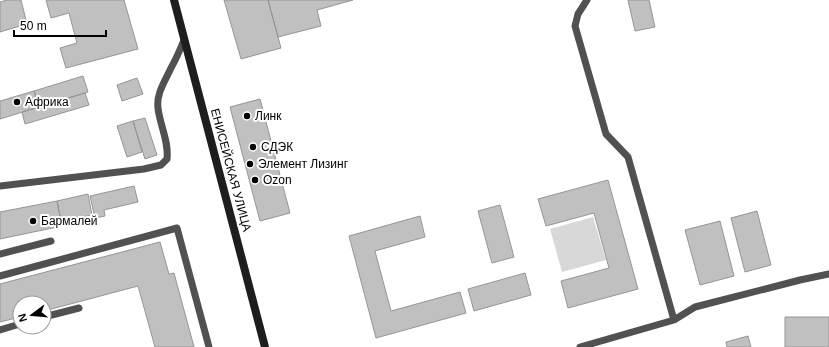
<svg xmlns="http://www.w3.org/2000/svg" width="829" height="347" font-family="Arial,sans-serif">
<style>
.green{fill:#d8d8d8}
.building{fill:#c0c0c0;stroke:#959595}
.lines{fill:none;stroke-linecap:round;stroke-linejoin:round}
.lane{stroke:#515151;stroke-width:7}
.secondary{stroke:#1e1e1e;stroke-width:8}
.poi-dot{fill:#000;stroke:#fff;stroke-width:1.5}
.labels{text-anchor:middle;stroke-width:4;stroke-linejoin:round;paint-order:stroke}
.poi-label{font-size:12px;fill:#000;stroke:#fff;text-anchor:start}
.street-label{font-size:12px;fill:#000;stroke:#fff}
</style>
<rect width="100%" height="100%" fill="#fff"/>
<path class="green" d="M593 217 606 260 562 272 550 229Z"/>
<path class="building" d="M7 0H21L27 24 0 32V2Z
M46 0H124L138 49 66 68 60 48 77 43 69 13 51 18Z
M224 0H268L281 48 241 59Z
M268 0H353L317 10 321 26 278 37Z
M628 0H649L655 27 635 31Z
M83 76 88 92 39 107 34 91Z
M137 78 143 94 122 101 117 85Z
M34 91 39 107 0 119V101Z
M85 93 89 105 25 124 22 112Z
M260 99 290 213 260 221 230 107Z
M145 118 157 155 145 159 133 121Z
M133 121 142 152 127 157 117 126Z
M608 180 638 289 568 308 561 281 609 268 594 213 546 226 538 199Z
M134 186 138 202 104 210 105 216 95 218 90 196Z
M88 194 92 215 61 221 57 201Z
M57 201 62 226 0 239V212Z
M500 205 514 257 492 263 478 211Z
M757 211 771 265 745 272 731 218Z
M420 216 425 237 375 251 391 311 460 292 466 313 376 338 349 236Z
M720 221 734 276 700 285 685 230Z
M160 242 169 274 174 273 194 347H155L138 286 44 311V303H20V317L0 322V284Z
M525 273 531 295 474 311 468 289Z
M785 317H829V347H785Z
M748 336 751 347H727L726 342Z"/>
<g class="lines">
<path class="lane" d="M587 0 578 14 575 26 606 134 628 157 674 320
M0 186 144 169 161 165 167 159C169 141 160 126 158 108 156 94 165 81 171 68 176 59 180 50 184 40
M0 254 51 241
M0 276 177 228 209 347
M44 317 79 308
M0 330 20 324
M580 347 674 320 695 307 800 280 829 274"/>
<path class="secondary" d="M174 0 265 347"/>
</g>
<g class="poi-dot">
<circle cx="17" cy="102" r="4"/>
<circle cx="247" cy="116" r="4"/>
<circle cx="253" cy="147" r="4"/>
<circle cx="250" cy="164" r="4"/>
<circle cx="255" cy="180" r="4"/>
<circle cx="33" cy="221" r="4"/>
</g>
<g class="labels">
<g class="poi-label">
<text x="25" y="106">Африка</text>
<text x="255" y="120">Линк</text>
<text x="261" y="151">СДЭК</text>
<text x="258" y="168">Элемент Лизинг</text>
<text x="263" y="184">Ozon</text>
<text x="41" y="225">Бармалей</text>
</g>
<g class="street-label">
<text transform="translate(231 170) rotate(75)" y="4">ЕНИСЕЙСКАЯ УЛИЦА</text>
</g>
</g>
<g transform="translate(32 315) rotate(254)"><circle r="19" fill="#ffffff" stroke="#999999"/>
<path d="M0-3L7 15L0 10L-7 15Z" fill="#000000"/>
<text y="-6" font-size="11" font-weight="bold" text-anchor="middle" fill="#000000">N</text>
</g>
<path d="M14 30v6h92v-6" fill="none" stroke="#000000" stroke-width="2"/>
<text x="20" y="30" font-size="12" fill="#000000" stroke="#ffffff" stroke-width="3" paint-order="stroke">50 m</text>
</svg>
